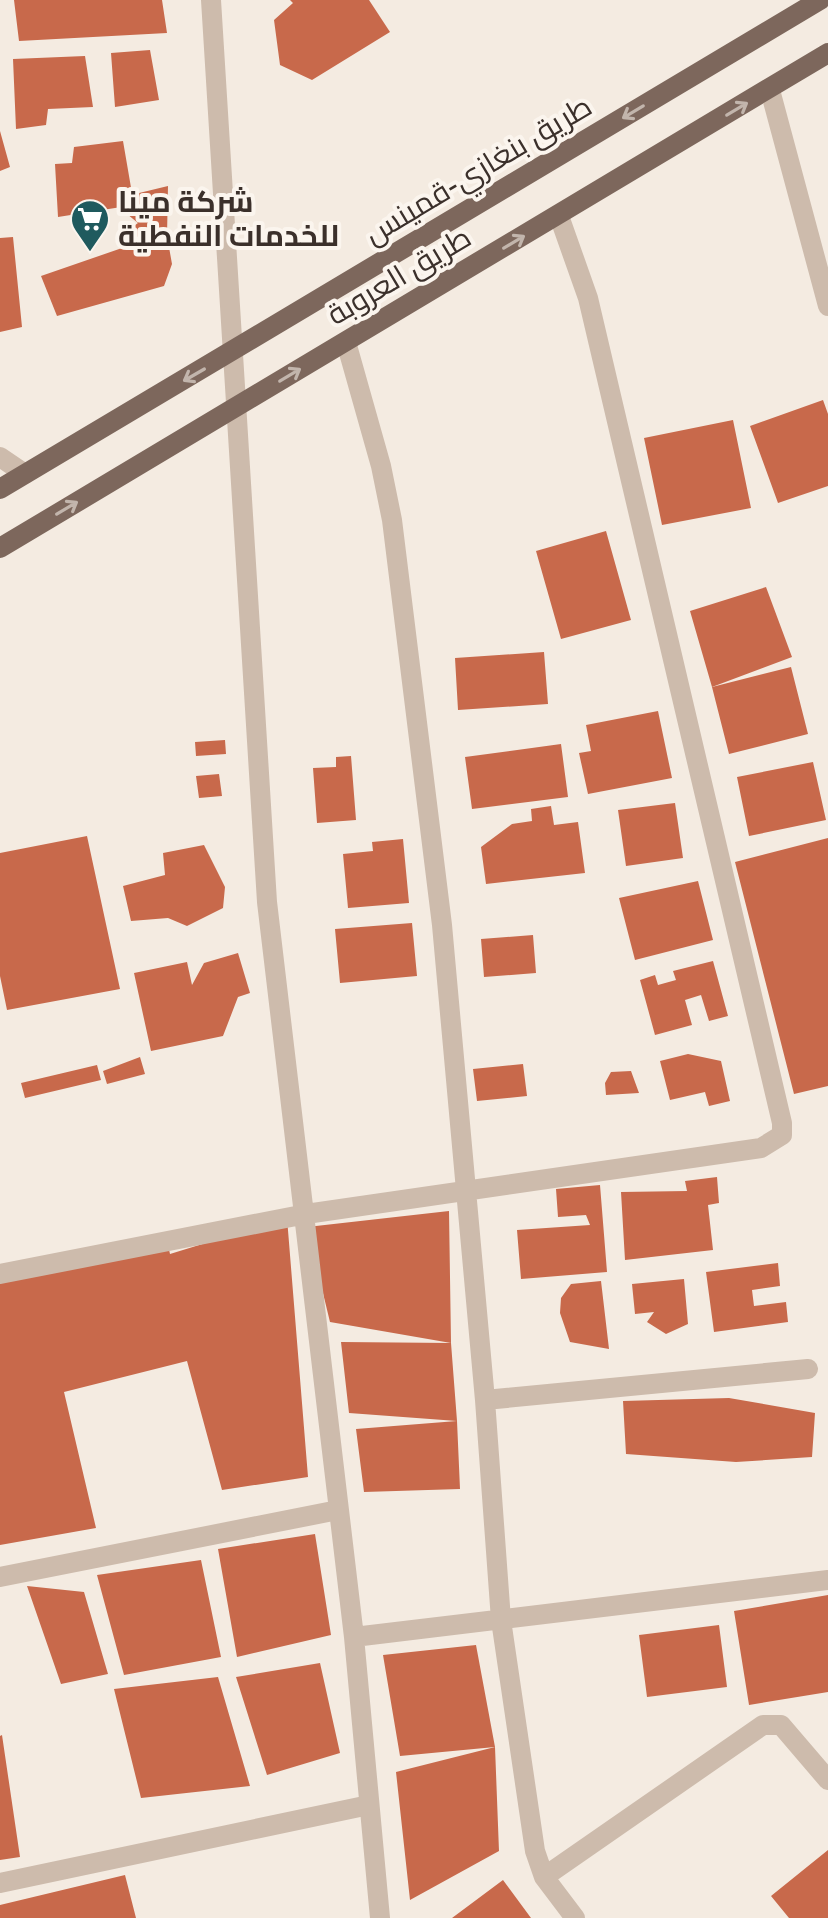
<svg xmlns="http://www.w3.org/2000/svg" width="828" height="1918" font-family="Signika,Cairo,sans-serif">
<style>
.building{fill:#c8694b}
.lines{fill:none;stroke-linecap:round;stroke-linejoin:round}
.street{stroke:#cdbbac;stroke-width:20}
.primary{stroke:#7d675c;stroke-width:20}
.oneway{stroke:#c2b5ac}
.labels{text-anchor:middle;stroke-width:8;stroke-linejoin:round;paint-order:stroke}
.street-label{font-size:30px;fill:#3b302b;stroke:#fbf5ee}
.poi-label{font-size:30px;font-weight:bold;fill:#3b302b;stroke:#fbf5ee;text-anchor:start}
</style>
<rect width="100%" height="100%" fill="#f4ebe1"/>
<path class="building" d="M14 0H162L167 33 19 41Z
M290 0H369L390 32 312 80 280 65 274 20 293 3Z
M150 50 159 100 115 107 111 53Z
M85 56 93 107 48 109 46 125 16 129 13 59Z
M0 131 10 167 0 171Z
M123 141 134 205 58 217 55 164 72 163 74 147Z
M168 186 167 236 172 264 164 286 57 316 41 276 151 238 131 236V228L138 223 127 214 139 193Z
M13 237 22 327 0 332V238Z
M823 400 828 414V486L778 503 750 426Z
M733 420 751 508 662 525 644 438Z
M606 531 631 620 561 639 536 551Z
M766 587 792 657 712 687 690 611Z
M544 652 548 704 458 710 455 658Z
M791 667 808 734 729 754 712 687Z
M658 711 672 778 588 794 579 753 591 751 586 725Z
M225 740 226 754 196 756 195 742Z
M561 744 568 797 472 809 465 757Z
M351 756 356 820 317 823 313 768 336 767V757Z
M813 762 826 820 749 836 737 777Z
M219 774 222 796 199 798 196 776Z
M675 803 683 858 626 866 618 810Z
M551 806 554 825 578 822 585 873 486 884 481 847 512 824 532 821 531 809Z
M87 836 120 989 7 1010 0 976V853Z
M828 838V1086L794 1094 735 862Z
M403 839 409 903 348 908 343 854 373 851 372 842Z
M204 845 225 887 223 908 187 926 168 918 131 921 123 886 165 875 163 853Z
M698 881 713 940 635 960 619 898Z
M412 923 417 976 340 983 335 929Z
M533 935 536 973 484 977 481 939Z
M238 953 250 993 238 997 223 1036 151 1051 134 973 187 962 192 985 204 963Z
M713 961 728 1016 709 1021 701 995 685 1000 692 1025 655 1035 640 980 655 975 658 985 676 980 673 971Z
M688 1054 721 1061 730 1101 709 1106 705 1092 670 1100 660 1061Z
M140 1057 145 1074 107 1084 103 1071Z
M523 1064 527 1096 477 1101 473 1069Z
M97 1065 101 1080 25 1098 21 1083Z
M631 1071 639 1093 606 1095 605 1083 611 1072Z
M717 1177 719 1203 708 1205 713 1250 625 1260 621 1192 687 1191 685 1181Z
M600 1185 607 1272 521 1279 517 1230 590 1225 586 1215 558 1217 556 1189Z
M449 1211 451 1343 330 1322 307 1227Z
M287 1218 308 1477 222 1490 187 1361 64 1392 96 1528 0 1545V1274L167 1241 170 1254Z
M778 1263 780 1286 752 1290 754 1306 786 1302 788 1322 714 1332 706 1272Z
M684 1279 688 1324 666 1334 647 1322 654 1312 635 1314 632 1284Z
M601 1281 609 1349 570 1342 560 1313 561 1298 571 1284Z
M341 1342 451 1343 457 1421 349 1413Z
M729 1398 815 1413 812 1457 736 1462 626 1454 623 1401Z
M457 1421 460 1489 364 1492 356 1429Z
M315 1534 331 1635 237 1657 218 1549Z
M201 1560 221 1657 124 1675 97 1575Z
M27 1586 84 1592 108 1674 61 1684Z
M828 1595V1692L749 1705 734 1611Z
M719 1625 727 1687 647 1697 639 1635Z
M476 1645 495 1747 499 1851 410 1900 396 1772 495 1747 400 1756 383 1655Z
M320 1663 340 1753 267 1775 236 1677Z
M218 1677 250 1786 141 1798 114 1689Z
M2 1735 20 1857 0 1860V1736Z
M828 1850V1918H789L771 1896Z
M125 1875 136 1918H0V1905Z
M503 1880 531 1918H452Z"/>
<g class="lines">
<path class="street" d="M211 0 267 902 354 1637 380 1918
M770 90 828 306
M346 342 381 466 392 520 442 925 485 1400 501 1620 535 1851 544 1877 575 1918
M0 457 25 474
M0 1274 306 1214 761 1148 782 1135V1123L588 298 559 216
M485 1400 808 1369
M0 1577 338 1510
M354 1637 828 1580
M544 1877 763 1725H781L828 1780
M0 1883 369 1805"/>
<path class="primary" d="M0 489 820 0
M0 548 828 53"/>
</g>
<defs><path id="oneway-shaft" d="M-6 0H5M1.5-3L5.5 0L1.5 3" fill="none" stroke-width="1.6" stroke-linecap="round" stroke-linejoin="round" transform="scale(2)"/></defs>
<g class="oneway">
<use href="#oneway-shaft" transform="translate(737 109) rotate(-31)"/>
<use href="#oneway-shaft" transform="translate(633 112) rotate(149)"/>
<use href="#oneway-shaft" transform="translate(514 242) rotate(-31)"/>
<use href="#oneway-shaft" transform="translate(194 375) rotate(150)"/>
<use href="#oneway-shaft" transform="translate(290 375) rotate(-31)"/>
<use href="#oneway-shaft" transform="translate(67 508) rotate(-31)"/>
</g>
<defs>
<g id="supermarket-pin" transform="scale(2)"><path d="M0 17L-7.5 6A9.5 9.5 0 1 1 7.5 6Z" fill="#1f5a5e" stroke="#fbf5ee"/><path d="M-6-5.5h2.5l.6 2H6L4.5 2H-2.5L-4.4-4H-6ZM-1.5 3.2a1.3 1.3 0 1 0 .1 0ZM3 3.2a1.3 1.3 0 1 0 .1 0Z" fill="#fff"/></g>
</defs>
<g fill-rule="evenodd">
<use href="#supermarket-pin" x="90" y="219"/>
</g>
<g class="labels">
<g class="street-label">
<text transform="translate(478 170) rotate(-31)" y="10">طريق بنغازي-قمينس</text>
<text transform="translate(399 276) rotate(-31)" y="10">طريق العروبة</text>
</g>
<g class="poi-label">
<text x="118" y="212">شركة مينا<tspan x="118" dy="34">للخدمات النفطية</tspan></text>
</g>
</g>
</svg>
